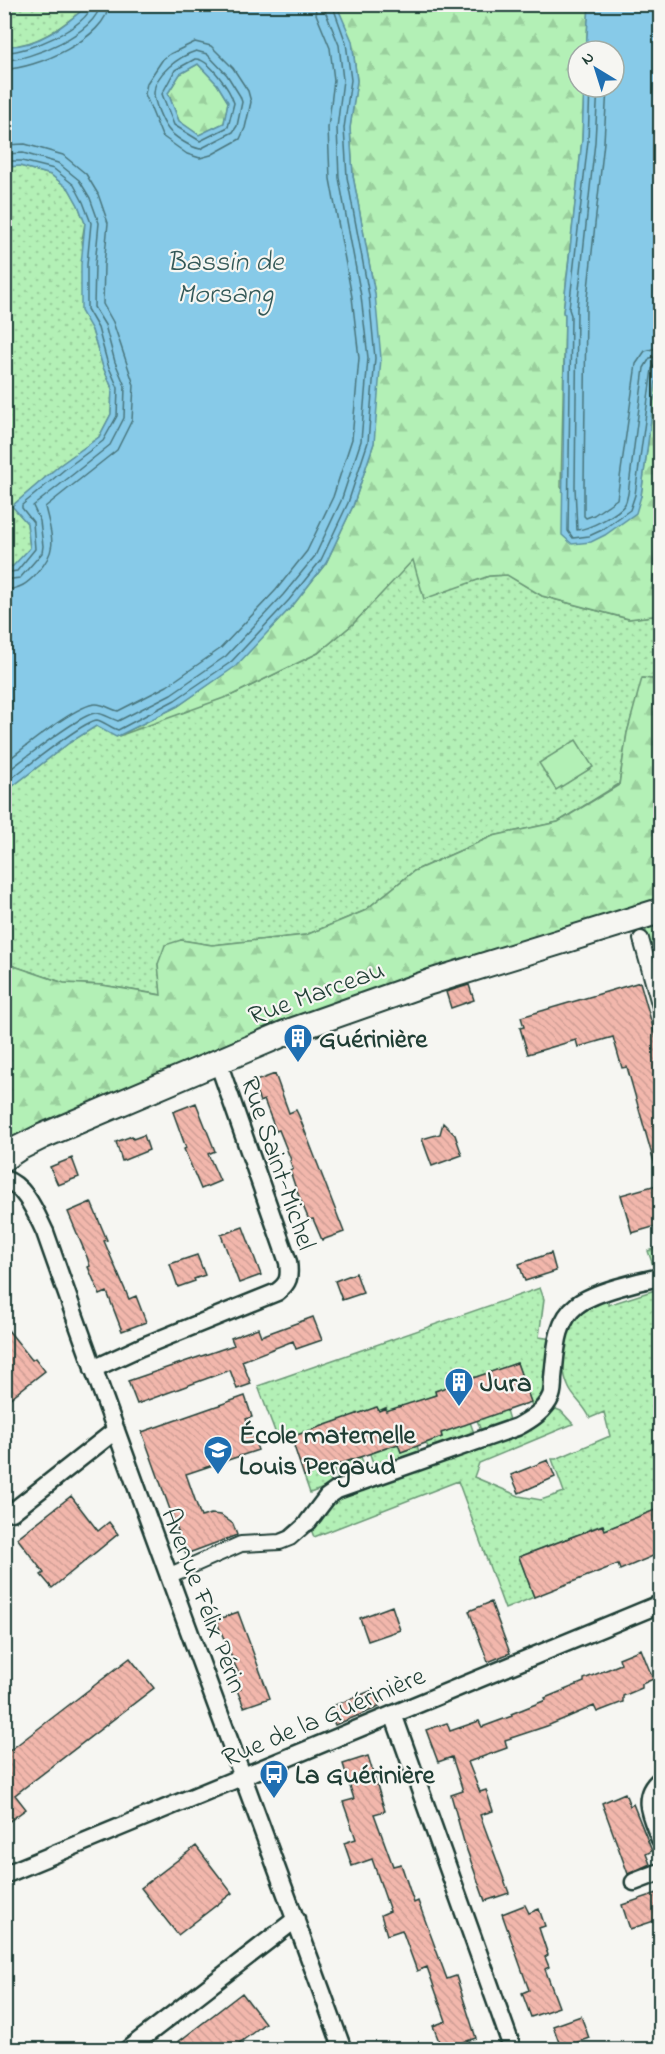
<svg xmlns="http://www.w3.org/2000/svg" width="665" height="2054" font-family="'Indie Flower',sans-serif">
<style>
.grass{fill:url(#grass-dots);stroke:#699675;stroke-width:1.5}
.forest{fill:url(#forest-firs);stroke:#699675;stroke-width:1.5}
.park{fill:#b3f0b6;stroke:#699675;stroke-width:1.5}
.water{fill:#87cae8;stroke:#5d92a0;stroke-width:1.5;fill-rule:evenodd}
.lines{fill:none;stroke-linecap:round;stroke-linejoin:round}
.shore{stroke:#49757c;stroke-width:1.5}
.building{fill:url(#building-back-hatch);stroke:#1f3d34;stroke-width:1.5}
.pedestrian-casing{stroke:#1f3d34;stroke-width:18}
.minor-casing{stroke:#1f3d34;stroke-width:21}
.secondary-casing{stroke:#1f3d34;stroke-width:28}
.pedestrian{stroke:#f6f6f2;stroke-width:14}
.minor{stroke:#f6f6f2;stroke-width:16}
.secondary{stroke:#f6f6f2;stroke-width:24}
.labels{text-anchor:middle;stroke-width:4.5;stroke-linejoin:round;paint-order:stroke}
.street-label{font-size:27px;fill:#1f3d34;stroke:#f6f6f2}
.poi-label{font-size:27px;font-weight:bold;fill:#1f3d34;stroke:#f6f6f2;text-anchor:start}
.water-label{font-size:28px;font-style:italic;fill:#345958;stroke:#f6f6f2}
</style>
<defs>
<pattern id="grass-dots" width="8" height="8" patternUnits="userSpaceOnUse" patternTransform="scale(1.5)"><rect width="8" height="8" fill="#b3f0b6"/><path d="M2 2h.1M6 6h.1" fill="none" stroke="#9acf9d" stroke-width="1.8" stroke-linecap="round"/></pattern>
<pattern id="forest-firs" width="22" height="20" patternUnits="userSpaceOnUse" patternTransform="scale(1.5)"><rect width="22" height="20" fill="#b3f0b6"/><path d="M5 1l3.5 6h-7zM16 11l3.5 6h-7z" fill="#9acf9d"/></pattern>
<pattern id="building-back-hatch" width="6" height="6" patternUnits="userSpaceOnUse" patternTransform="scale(1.5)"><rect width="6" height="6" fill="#f2b7ac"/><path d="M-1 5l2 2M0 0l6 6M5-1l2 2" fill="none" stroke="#cf9e95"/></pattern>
</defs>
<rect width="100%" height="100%" fill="#f6f6f2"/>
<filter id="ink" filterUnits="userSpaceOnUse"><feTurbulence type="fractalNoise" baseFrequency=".0167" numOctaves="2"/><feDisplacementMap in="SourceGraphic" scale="12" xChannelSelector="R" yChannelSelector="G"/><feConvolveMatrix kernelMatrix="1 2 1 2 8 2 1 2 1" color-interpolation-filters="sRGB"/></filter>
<g filter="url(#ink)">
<path class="grass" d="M5 5H89C65 24 37 48 5 46Z
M20 166 51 175 69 189 78 205 85 223 82 240 92 330 103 367 112 388 111 414 99 437 60 465 12 506 27 523 30 548 13 567H5L4 167Z
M660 476V590L652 589Z
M413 559 471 582 489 576 508 575 542 596 628 619 660 615V680L643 678 627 733 619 784 558 822 493 836 414 871 364 911 306 935 212 945 181 940 158 964 162 995 102 985 64 983 5 963V792L69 743 96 726 232 695 318 653 353 624Z
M660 1246V1272L656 1274 648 1251Z
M540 1288 544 1299 539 1337 552 1339 543 1392 532 1406 517 1363 435 1391 436 1395 387 1412 385 1408 379 1411 377 1408 279 1442 258 1386Z
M655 1290 657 1306H660V1321H659L660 1334V1508L605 1530 602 1525 588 1530 590 1534 576 1535 519 1557 534 1597 505 1609 458 1481 314 1537 310 1527 333 1499 526 1430 534 1427 556 1409 561 1411 573 1424 479 1463 474 1477 519 1496 541 1500 564 1492 552 1459H556L610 1436 604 1412 590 1418C584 1404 574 1399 569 1388 557 1363 562 1317 590 1305 595 1303 602 1302 608 1300V1305Z
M506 1410 509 1420 481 1431 477 1420Z
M470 1422 474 1433 429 1449 426 1443 442 1437 441 1433Z
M398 1444 401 1452 417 1446 420 1453 375 1469 370 1454Z
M361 1457 367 1473 339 1482 333 1467Z
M326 1469 332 1485 310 1493 304 1476Z"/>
<path class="forest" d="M336 5H589L586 51H578V87H584L582 140 563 312 565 314 561 487 641 496 660 350V476L652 589 660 590V615L629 619 542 596 507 575 489 576 424 599 413 560 353 624 318 653 232 695 116 737 178 706 235 666 294 604 326 563 353 506 374 443 375 294 353 176 350 128 357 80 352 42Z
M198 64 217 84 228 102 224 123 199 135 179 121 168 93 180 74Z
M642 678 660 680V898L279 1021 26 1131 5 1145V963L64 983 102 985 161 995 158 964 165 945 181 940 212 945 306 935 364 911 414 871 493 836 558 822 619 785 627 733Z"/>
<path class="park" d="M576 740 593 767 556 790 539 763Z
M660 919V980L644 924Z"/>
<path class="water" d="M89 4H336L337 6 352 41 357 81 350 128 353 176 375 294 381 358 374 443 353 506 326 563 294 604 236 666 178 706 116 737 96 726 69 743 5 792V567L13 566 30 548 27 523 12 506 60 465 99 437 111 414 112 388 103 367 92 330 81 311V265L85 223 78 205 69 189 51 175 20 166 5 167V46C37 48 66 25 89 4ZM198 64 217 84 228 102 224 123 199 135 179 121 168 93 180 74Z
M589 5H660V350L641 496 636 513 605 535 591 542 572 544 562 535 565 314 563 313 582 140 584 87H614V51H586Z"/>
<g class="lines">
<path class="shore" d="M195 42 211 46 233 68 248 91 251 102 245 128 240 139 211 155 200 158 187 154 162 136 145 94 147 83 163 59 170 54Z
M196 51 207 54 227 75 240 96 242 102 237 126 233 132 200 149C190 147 174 137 168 129 162 121 154 102 154 93 154 74 180 56 196 51Z
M4 52C25 54 89 27 92 4
M195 59C209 58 230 90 234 103L228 127 200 141 174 125 162 94 175 70Z
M4 60C29 61 98 32 100 4
M4 69C34 70 107 38 109 4
M590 87 588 141 569 309 571 315 568 531 573 538 589 536 602 530 630 510 635 495 652 369 655 365 660 363
M598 87 595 142 577 308 575 487 577 530C589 529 619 514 625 504 627 501 627 497 628 494L644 368 650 358 660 356
M607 87 604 142 586 307 584 487V516L586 518 594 515 617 499 636 364 645 351 660 347
M4 145 25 144 63 155 86 174 98 194 108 223 104 265 103 304 113 322 134 385 132 420 117 450 45 507C52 536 59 549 37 573 27 584 20 589 4 590
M4 154 23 153 58 163 79 180 90 198 99 223 95 265 94 307 105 325 115 362 125 386 124 418 110 445 33 506 40 521 43 546 42 553 20 578 4 580
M4 161H22L54 169 74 185 83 202 91 223 87 265V309L98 328 108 365 118 388 117 416 103 441 64 470 22 505V508L33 522 35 549 17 571 4 573
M4 763C22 750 76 704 96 704 104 704 110 709 118 711L167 686 220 649 276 590 307 551 333 497 352 439 359 358 352 297 330 179 328 128 334 80 330 48 316 14 315 4
M4 774C19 763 81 713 96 713 103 713 111 719 118 721L171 694 226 656 283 595 315 556 341 501 361 441 368 358 361 296 339 178 337 128 343 80 339 45 325 11 324 4
M4 784C18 774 84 720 97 720 103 721 111 728 118 730L175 700 231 662 289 600 321 560 348 503 368 442 375 358 369 295 347 177 344 128 351 80 346 43 332 4"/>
</g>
<path class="building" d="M640 982 660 1052V1168L656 1169 627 1067 622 1068 613 1037 578 1047 576 1040 528 1054 520 1028 524 1027 521 1017Z
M469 985 474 1000 451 1008 446 992Z
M275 1074 289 1113 296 1110 299 1116 344 1232 322 1240 313 1219 309 1220 296 1189 290 1171 293 1169 290 1161 291 1160 279 1130 276 1131 264 1100 260 1102 253 1082Z
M196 1103 215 1151 208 1154 220 1181 201 1189 184 1149 186 1148 173 1112Z
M443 1123 455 1135 462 1155 432 1166 422 1139 440 1134Z
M144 1135 149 1150 122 1161 116 1142 132 1136 133 1139Z
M72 1158 79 1177 58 1185 50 1167Z
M660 1184V1225L632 1233 621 1195Z
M91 1202 107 1240 104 1241 129 1299 136 1296 146 1322 122 1331 107 1292 100 1295 88 1267 90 1266 87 1257 68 1212Z
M243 1227 261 1275 239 1283 221 1235Z
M551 1253 556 1271 525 1281 519 1264Z
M197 1255 205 1275 194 1279 195 1281 178 1287 170 1264Z
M356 1273 363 1293 342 1300 335 1281Z
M313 1317 322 1340 296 1349 293 1341 242 1361 251 1384 237 1389 230 1370 137 1404 128 1381 234 1345 231 1338 258 1328 261 1336Z
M4 1325 32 1360 35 1358 45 1371 4 1403Z
M517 1363 531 1402 441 1433 442 1437 401 1452 398 1444 304 1476 291 1437 377 1407 379 1411 386 1408V1411L436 1395 435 1391Z
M245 1396 252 1417 246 1419 258 1450 186 1474 201 1517 211 1514 221 1515 233 1524 237 1535 186 1554 142 1432Z
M548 1460 555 1477 519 1493 511 1475Z
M71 1496 98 1531 109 1522 118 1534 52 1588 41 1575 44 1573 17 1538Z
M660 1508V1553L620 1570 618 1564 534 1597 519 1557 603 1525 605 1530Z
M491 1602 510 1653 488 1662 469 1611Z
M392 1606 400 1630 368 1641 360 1618Z
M238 1612 270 1698 244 1707 237 1690 241 1689 235 1673 238 1672 216 1620Z
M641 1649 653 1679 642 1684V1688L623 1696V1702L597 1712 594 1706 547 1726 505 1740 507 1748 468 1762 480 1792 486 1790 493 1811 480 1815 509 1893 485 1901 464 1842 451 1795 463 1791 452 1757 438 1762 426 1730 447 1723 450 1731 479 1721 482 1727 512 1716 511 1714 546 1700 545 1698 584 1682V1679L621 1664 619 1658Z
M130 1658 154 1688 15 1795 26 1809 4 1825V1755Z
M373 1690 379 1707 335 1725 328 1708Z
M368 1756 385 1811 374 1814 393 1866 401 1864 414 1903 418 1901 447 1979 456 1976 476 2038 442 2049 433 2026 446 2021 427 1967 417 1971 402 1930 387 1935 381 1915 390 1911 372 1859 352 1866 344 1843 356 1839 343 1802 354 1799 343 1764Z
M625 1793 630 1806 633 1804 652 1851 646 1854 650 1864 628 1874 602 1803Z
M196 1846 232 1893 178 1935 141 1888Z
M660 1892V1919L630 1929 622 1905Z
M525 1905 529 1913 539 1909 545 1926 539 1928 548 1955 545 1957 549 1967 545 1969 559 2007 531 2017 522 1993 529 1990 502 1914Z
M242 1993 265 2023 250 2035 231 2049H169Z
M581 2016 589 2038 561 2048 553 2026Z"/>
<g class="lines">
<g class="pedestrian-casing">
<path id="pedestrian" d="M641 939 660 1007
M168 1576 241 1544 280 1542 290 1538 308 1522"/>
</g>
<g class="minor-casing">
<path id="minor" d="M4 1179C26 1186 36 1214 45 1232 141 1506 244 1777 343 2050
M93 1369 141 1347 277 1292C289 1283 290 1277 288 1262L218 1062
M12 1512 116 1430
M308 1522 327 1497 337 1490 517 1427C530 1420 545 1411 551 1396 553 1391 553 1384 553 1378 556 1353 555 1322 577 1305 593 1292 640 1281 660 1277
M393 1714 513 2050
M660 1780C639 1797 652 1818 660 1839
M4 1875 660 1604
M634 1882 660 1872
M127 2050 296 1919"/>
</g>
<g class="secondary-casing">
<path id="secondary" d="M4 1158 19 1148 43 1136 288 1032 430 982 660 911"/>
</g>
<use href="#pedestrian" class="pedestrian"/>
<use href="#minor" class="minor"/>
<use href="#secondary" class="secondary"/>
</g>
</g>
<defs>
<g id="building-pin" transform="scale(1.5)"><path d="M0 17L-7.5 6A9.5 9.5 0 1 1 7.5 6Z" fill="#1f6fb2" stroke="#f6f6f2"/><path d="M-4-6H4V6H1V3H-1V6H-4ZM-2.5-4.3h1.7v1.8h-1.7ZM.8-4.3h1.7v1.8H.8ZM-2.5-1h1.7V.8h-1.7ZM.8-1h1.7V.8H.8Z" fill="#fff"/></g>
<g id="school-pin" transform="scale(1.5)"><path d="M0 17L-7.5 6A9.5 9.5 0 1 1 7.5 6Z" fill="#1f6fb2" stroke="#f6f6f2"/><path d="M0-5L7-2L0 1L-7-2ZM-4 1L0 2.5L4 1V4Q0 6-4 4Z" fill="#fff"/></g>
<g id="bus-pin" transform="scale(1.5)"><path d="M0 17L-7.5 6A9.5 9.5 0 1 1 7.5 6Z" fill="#1f6fb2" stroke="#f6f6f2"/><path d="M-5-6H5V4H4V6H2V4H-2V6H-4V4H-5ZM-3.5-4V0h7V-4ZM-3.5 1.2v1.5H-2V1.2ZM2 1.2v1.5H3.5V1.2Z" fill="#fff"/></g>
</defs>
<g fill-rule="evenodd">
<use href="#building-pin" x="298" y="1038"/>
<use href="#building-pin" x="459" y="1382"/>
<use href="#school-pin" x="218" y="1450"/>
<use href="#bus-pin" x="274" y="1774"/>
</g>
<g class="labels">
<g class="street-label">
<text transform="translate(316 992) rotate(-20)" y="9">Rue Marceau</text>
<text transform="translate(279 1163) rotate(71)" y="9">Rue Saint-Michel</text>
<text transform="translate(205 1600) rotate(69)" y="9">Avenue Félix Périn</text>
<text transform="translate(323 1716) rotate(-23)" y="9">Rue de la Guérinière</text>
</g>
<g class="poi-label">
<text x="319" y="1047">Guérinière</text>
<text x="480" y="1391">Jura</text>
<text x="239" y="1443">École maternelle<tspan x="239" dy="31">Louis Pergaud</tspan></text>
<text x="295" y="1783">La Guérinière</text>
</g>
<g class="water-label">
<text x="225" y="270">Bassin de<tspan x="225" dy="32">Morsang</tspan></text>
</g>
</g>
<rect width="665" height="2054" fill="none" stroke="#f6f6f2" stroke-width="24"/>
<rect x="12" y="12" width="641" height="2030" fill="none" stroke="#1f3d34" stroke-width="2" filter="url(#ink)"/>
<g transform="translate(596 69) rotate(322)"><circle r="28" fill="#f6f6f2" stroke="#a0aca6" stroke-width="1.5"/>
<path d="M0-4.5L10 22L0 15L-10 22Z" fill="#1f6fb2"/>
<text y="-9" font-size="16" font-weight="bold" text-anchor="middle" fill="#1f3d34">N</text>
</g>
</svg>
